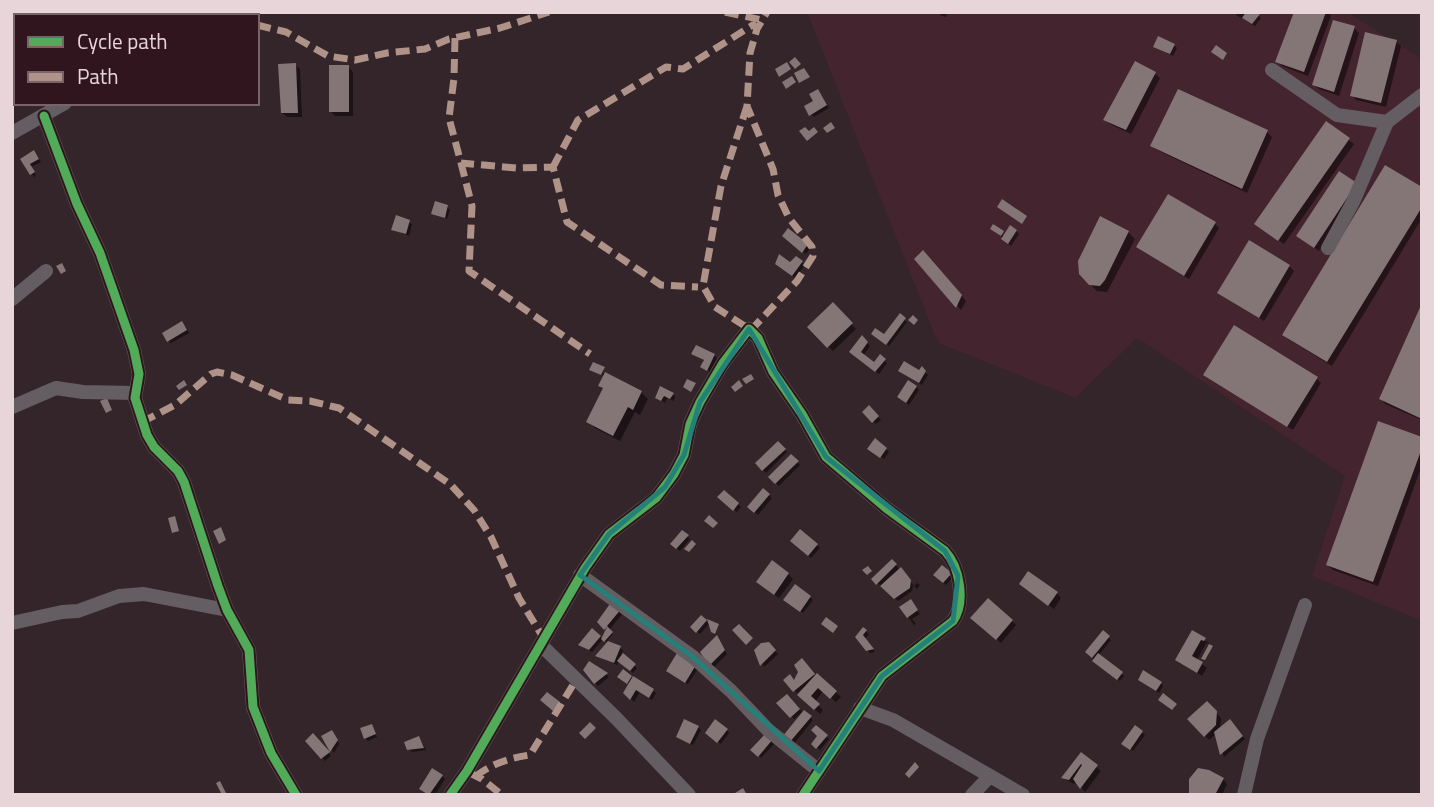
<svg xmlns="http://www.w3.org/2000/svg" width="1434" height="807" font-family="'Titillium Web',sans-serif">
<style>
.built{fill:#44242e}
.shadow{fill:#0007}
.building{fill:#847576}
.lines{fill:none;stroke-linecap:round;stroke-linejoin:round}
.minor{stroke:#645d61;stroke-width:14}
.quiet{stroke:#af9288;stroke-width:7;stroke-dasharray:14 7;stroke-linecap:butt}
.cycleway-casing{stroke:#30151e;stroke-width:13}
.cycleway{stroke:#51ab58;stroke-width:9}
.marked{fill:none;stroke:#258079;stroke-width:5;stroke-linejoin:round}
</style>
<rect width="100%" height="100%" fill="#34252a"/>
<path class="built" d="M807 12H1347L1422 59V621L1312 576 1345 476 1137 338 1075 398 938 343Z"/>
<path class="shadow" d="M12 12H28L23 16H16V21L12 23Z
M85 12H102V13L96 16H86Z
M940 12H948L946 17 940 15Z
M1236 12H1255L1261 18 1255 26 1236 15Z
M1296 12H1328L1331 16 1308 76 1282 66 1277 61Z
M1354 28 1359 33 1339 96 1319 89 1314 85Z
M1396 42 1401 46 1386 107 1356 100 1352 95Z
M1174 45 1177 48 1173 56 1155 46Z
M295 65 300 69 302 117H287L282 113Z
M348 67 353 72V116H335L331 112Z
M1155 74 1160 78 1131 134 1110 124 1105 120Z
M1179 92 1267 132 1272 137 1247 193 1157 150 1152 145Z
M821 94 829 108 814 117 811 114Z
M1326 123 1354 144 1284 244 1261 228Z
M37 155 41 162 31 167 36 176 34 177 23 160Z
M1339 174 1360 189 1319 251 1298 236Z
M1422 189V218L1332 366 1288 339 1284 335Z
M447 207 450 210 447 219 433 213Z
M397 218 412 224 409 236 393 229Z
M1101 219 1128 232 1135 239 1107 292 1097 291 1090 284Z
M1215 224 1219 228 1189 279 1143 251Z
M993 229 1005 236 1016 231 1019 234 1011 246Z
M789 231 810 248 806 254 787 239Z
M928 257 966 301 961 310 916 259Z
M796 258 805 265 795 278 781 266 791 265Z
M1289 266 1294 271 1264 321 1220 293Z
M833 305 856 329 833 351 809 327Z
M1422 308V420L1385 404 1381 399Z
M900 316 907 322 889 346 876 336 884 337Z
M185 326 189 333 171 343 168 340Z
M865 340 870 346 863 356 874 364 880 357 887 363 879 374 854 355Z
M693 354 714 355 717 358 710 372 702 367 705 361Z
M604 368 603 373 641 392 648 399 640 415 635 412 620 441 595 428 588 421 604 390 600 386 605 376 592 371Z
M922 369 928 375 922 385 903 373H920Z
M1210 379H1317L1321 383 1293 430Z
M916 387 919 390 909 405 902 400Z
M673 394 675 397 674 401 667 398 665 403 657 397Z
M869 407 881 420 876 424 864 412Z
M1422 439V465L1378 586 1333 570 1328 565Z
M778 443 787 452 766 473 757 463Z
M886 449 889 452 884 459 873 451Z
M791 456 800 465 779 486 770 477Z
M763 490 772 498 758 515 749 507Z
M724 492 741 507 737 512 720 497Z
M801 531 820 548 811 558 792 541Z
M683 532 690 539 680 551 673 544Z
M892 561 914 586 917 583 920 585 917 589 913 585 912 591 898 601 873 579Z
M942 567 953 577 946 585 935 575Z
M788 574 793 579 779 598 763 586Z
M1025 589 1057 593 1061 598 1054 609Z
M810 597 813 600 803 613 788 603Z
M612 603 624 612 609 630 613 634 606 642 623 650 621 654 637 668 633 673 619 660 617 665 597 656 608 643 603 639 592 652 580 645 593 630 603 639 607 630 600 622Z
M913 604 920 614 912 619 916 624 914 625 908 617Z
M701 617 709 624 700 634 692 627Z
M1012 621 1016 625 1001 643 977 623Z
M863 629 869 634 865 639 875 652 870 653 857 637Z
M1192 632 1210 644 1206 643 1197 660 1207 668 1202 676 1177 660Z
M1103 633 1111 640 1098 656 1124 676 1120 681 1097 663 1087 652Z
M719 640 727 654 713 668 710 665Z
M768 644 778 654 764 667 756 651Z
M678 655 698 669 688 684 671 673Z
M590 663 607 675 609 677 598 686 585 670Z
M805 663 816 677 817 675 841 697 836 702 823 691 815 702 823 710 820 714 804 700V687L797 693 786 680 795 682Z
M620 677H631L656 693 652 700 640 692 634 702 625 692 630 684Z
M1143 682 1161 683 1163 686 1159 693Z
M548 694 562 706 556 712 542 700Z
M787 696 802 712 794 719 779 703Z
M1207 703 1221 718 1220 729 1230 721 1245 739 1224 757 1216 734 1209 740 1190 719Z
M805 713 813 720 793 745 784 737Z
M371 726 377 737 368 741 365 738Z
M698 727 701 730 693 745 681 739Z
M816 727 829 739 820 750 813 744 820 736Z
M1135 728 1145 735 1133 751 1126 746Z
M727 730 729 733 721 744 710 736Z
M334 735 339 744 334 753 324 737Z
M766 735 775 743 761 758 753 750Z
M313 736 331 756 325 761 307 741Z
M419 738 426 750 412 752 409 749Z
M1081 755 1101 771 1085 792 1076 781 1074 784 1063 778Z
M442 776 445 779 435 795 424 791Z
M1223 779 1227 784 1222 795H1192Z"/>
<path class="building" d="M1246 12H1258L1260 14 1252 24 1242 18Z
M1294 12H1326L1304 72 1275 62Z
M1333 20 1355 26 1334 92 1312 85Z
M1365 32 1397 40 1381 103 1350 96Z
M1158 36 1175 44 1170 54 1153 47Z
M1216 45 1227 53 1223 60 1211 52Z
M795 57 801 64 795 69 789 62Z
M1135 61 1156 72 1126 130 1103 120Z
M787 62 791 69 779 77 775 69Z
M296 63 298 113H281L278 64Z
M329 65H349V112H329Z
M804 68 810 77 799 83 794 73Z
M792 76 796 82 786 89 782 82Z
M818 89 827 105 809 116 804 106 813 101 809 94Z
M1178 89 1268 130 1242 189 1150 146Z
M1326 121 1350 138 1278 241 1254 224Z
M831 122 835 128 827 133 823 128Z
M805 127 809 131 814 127 818 132 807 141 799 131Z
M34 150 39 159 30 164 35 172 30 175 20 159Z
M1385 165 1422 187V207L1327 362 1282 335Z
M1339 171 1357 183 1314 248 1296 236Z
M1168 194 1216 222 1184 276 1136 247Z
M1002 199 1027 216 1022 224 997 207Z
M435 201 448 205 445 218 431 214Z
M396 215 410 220 406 234 391 230Z
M1100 216 1129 231 1105 280 1100 286 1089 285 1079 274 1078 261Z
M993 224 1004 231 1001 236 990 229Z
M1010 225 1017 230 1008 244 1001 239Z
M788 228 808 244 802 253 782 236Z
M1249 240 1290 265 1259 318 1217 293Z
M923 250 962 295 956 308 914 259Z
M779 254 790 262 796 256 803 261 792 276 775 264Z
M62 263 66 271 61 274 56 266Z
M833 302 853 323 827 348 807 327Z
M1422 303V419L1379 399Z
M900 313 906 318 886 345 871 334 875 328 884 334Z
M913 315 918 320 914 325 908 320Z
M182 321 187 330 167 342 162 333Z
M1234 325 1318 377 1287 427 1203 375Z
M862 335 868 342 861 352 874 362 880 354 886 359 875 372 849 352Z
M696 345 715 354 707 371 700 367 704 360 691 354Z
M904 361 919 370 922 366 926 371 919 383 898 371Z
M593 362 605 367 601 375 589 370Z
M605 372 642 391 633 410 628 407 613 436 586 422 603 388 598 386Z
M751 374 754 379 746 384 742 379Z
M687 379 696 383 691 392 683 387Z
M184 380 187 385 179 390 176 386Z
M739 380 743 386 735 392 731 387Z
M908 380 917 386 906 403 897 397Z
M660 386 674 393 670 399 664 396 661 401 655 398Z
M107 398 112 410 106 413 100 401Z
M869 405 879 416 872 423 862 412Z
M1378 421 1422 437V448L1373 582 1326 565Z
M875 438 887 448 880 458 867 449Z
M778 441 786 449 762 471 755 463Z
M791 454 799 461 775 484 768 477Z
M763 488 770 494 754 513 747 507Z
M724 490 739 503 733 511 717 497Z
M709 515 718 523 713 528 704 521Z
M175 516 179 531 172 533 168 518Z
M221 527 226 540 219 544 213 531Z
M800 529 818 544 808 556 790 541Z
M682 530 689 535 676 549 670 544Z
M692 540 696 544 689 552 684 549Z
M892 559 897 564 876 585 871 579Z
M772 560 789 573 774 595 756 582Z
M942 565 952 573 943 583 933 575Z
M868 566 872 571 867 575 862 570Z
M901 567 911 580 910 588 894 599 880 586Z
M1028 571 1058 592 1048 606 1019 584Z
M795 584 811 596 800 612 783 600Z
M988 598 1013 620 996 640 970 618Z
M911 599 918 610 907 618 899 607Z
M612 601 622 608 607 626 613 632 604 642 601 639 607 627 604 630 597 622Z
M701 615 707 620 696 633 690 627Z
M826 617 838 626 833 633 821 624Z
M707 619 719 624 715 634 711 632Z
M739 624 753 638 746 645 732 630Z
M863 627 867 630 863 635 874 649 866 651 855 637Z
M592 628 601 636 589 650 578 645Z
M1103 630 1110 636 1092 658 1085 652Z
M1192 630 1206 638 1204 641 1201 640 1192 656 1203 662 1197 673 1175 660Z
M717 635 725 650 709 666 700 652Z
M608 641 621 646 614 663 595 656Z
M769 642 776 650 760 666 754 650 761 643Z
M1209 644 1213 646 1205 660 1201 659Z
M623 653 636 664 630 671 617 661Z
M677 653 696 665 685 683 666 671Z
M1098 653 1123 672 1117 680 1092 661Z
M802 658 815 674 793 692 783 680 790 674 794 680 798 672 794 665Z
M589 661 608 673 594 684 583 670Z
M623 669 632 676 627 684 617 677Z
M1143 670 1162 682 1156 691 1138 680Z
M817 673 837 691 830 699 818 688 811 696 820 704 814 710 797 695Z
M633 676 654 689 649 698 636 690 630 700 623 693Z
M547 692 560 702 553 711 540 700Z
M1163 693 1177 704 1172 710 1158 700Z
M787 694 800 709 790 718 776 703Z
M1207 701 1217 711 1216 725 1204 737 1187 719Z
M804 710 812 716 789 743 782 737Z
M684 719 699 726 690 744 676 737Z
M715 719 728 729 717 743 705 733Z
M1230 719 1243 736 1220 755 1214 732Z
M590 722 596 728 585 739 579 733Z
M372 724 376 734 364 739 360 728Z
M816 725 828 735 816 749 811 744 817 736 811 730Z
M1135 725 1143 731 1130 750 1121 744Z
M332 730 338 740 330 752 321 736Z
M313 733 330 752 321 759 305 741Z
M766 733 773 739 758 757 750 750Z
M419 736 424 748 407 750 404 742Z
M1081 752 1098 765 1080 789 1073 779 1082 765 1081 764 1069 780 1061 778Z
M915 762 919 767 909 778 905 774Z
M432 768 443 775 429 795 419 789Z
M1198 768 1209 770 1224 778 1215 795H1189V779Z
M220 781 227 795H222L216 783Z
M743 788 747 795H732Z"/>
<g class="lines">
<path class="minor" d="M168 16V12
M1272 70 1337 115 1387 122
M44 116 77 204 100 253 134 350 139 374 135 398 147 435 154 447 178 471 184 482 218 586 227 610 249 650 253 707 271 753 296 795
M12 133 65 103
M1328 248 1353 202 1387 122 1422 95
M12 299 46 271
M12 407 56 388 83 392 135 393
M580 575 693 657 731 691 768 730 819 771
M12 623 62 612 78 611 119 596 144 594 227 610
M541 645 616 718 689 795
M860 708 893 720 1023 795
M450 795 467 771 585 568 609 534 656 498 674 474 684 455 690 424 700 402 723 363 749 329 758 338 773 372 802 414 826 457 886 508 945 551C960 567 966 603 953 621L882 676 803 795
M972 795 990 776
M1244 795 1257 739 1305 605"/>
<path class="quiet" d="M725 12 762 20
M257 25 286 32 328 56 355 60 387 53 425 49 449 39 500 28 549 12
M455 38 454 78 449 118 461 163 516 168 553 167 567 222 661 285 698 287
M747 106 721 186 703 286 715 307 751 330 797 281 813 256 812 247 789 218 778 195 773 169 747 106 750 53 757 29 767 12
M461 163 472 206 469 271 590 354
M553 167 578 120 666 67 683 69 756 23
M142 422 175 405 211 374 217 372 232 375 288 400 310 401 339 408 450 484 474 510 491 537 519 598 544 639
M470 773 482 779 502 795
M476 776C493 763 510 758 530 755L576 680"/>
<g class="cycleway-casing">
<path id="cycleway" d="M44 116 77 204 100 253 134 350 139 374 135 398 147 435 154 447 178 471 184 482 218 586 227 610 249 650 253 707 271 753 296 795
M450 795 467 771 585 568 609 534 656 498 674 474 684 455 690 424 700 402 723 363 749 329 758 338 773 372 802 414 826 457 886 508 945 551C960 567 966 603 953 621L882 676 803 795"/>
</g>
<use href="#cycleway" class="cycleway"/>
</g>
<path class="marked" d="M749 329 826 457 945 551 958 576 953 621 882 676 819 771 693 657 580 575 609 534 665 487 684 455 700 402Z"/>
<rect width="1434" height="807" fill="none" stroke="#e8d5da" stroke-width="28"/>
<rect x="14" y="14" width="245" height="91" fill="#30151e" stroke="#7a6269" stroke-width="2"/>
<rect x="28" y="37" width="35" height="10" fill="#51ab58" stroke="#7a6269" stroke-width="2"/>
<text x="77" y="49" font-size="21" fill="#e8d5da">Cycle path</text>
<rect x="28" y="72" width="35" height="10" fill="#af9288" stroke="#7a6269" stroke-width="2"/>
<text x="77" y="84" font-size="21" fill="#e8d5da">Path</text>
</svg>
